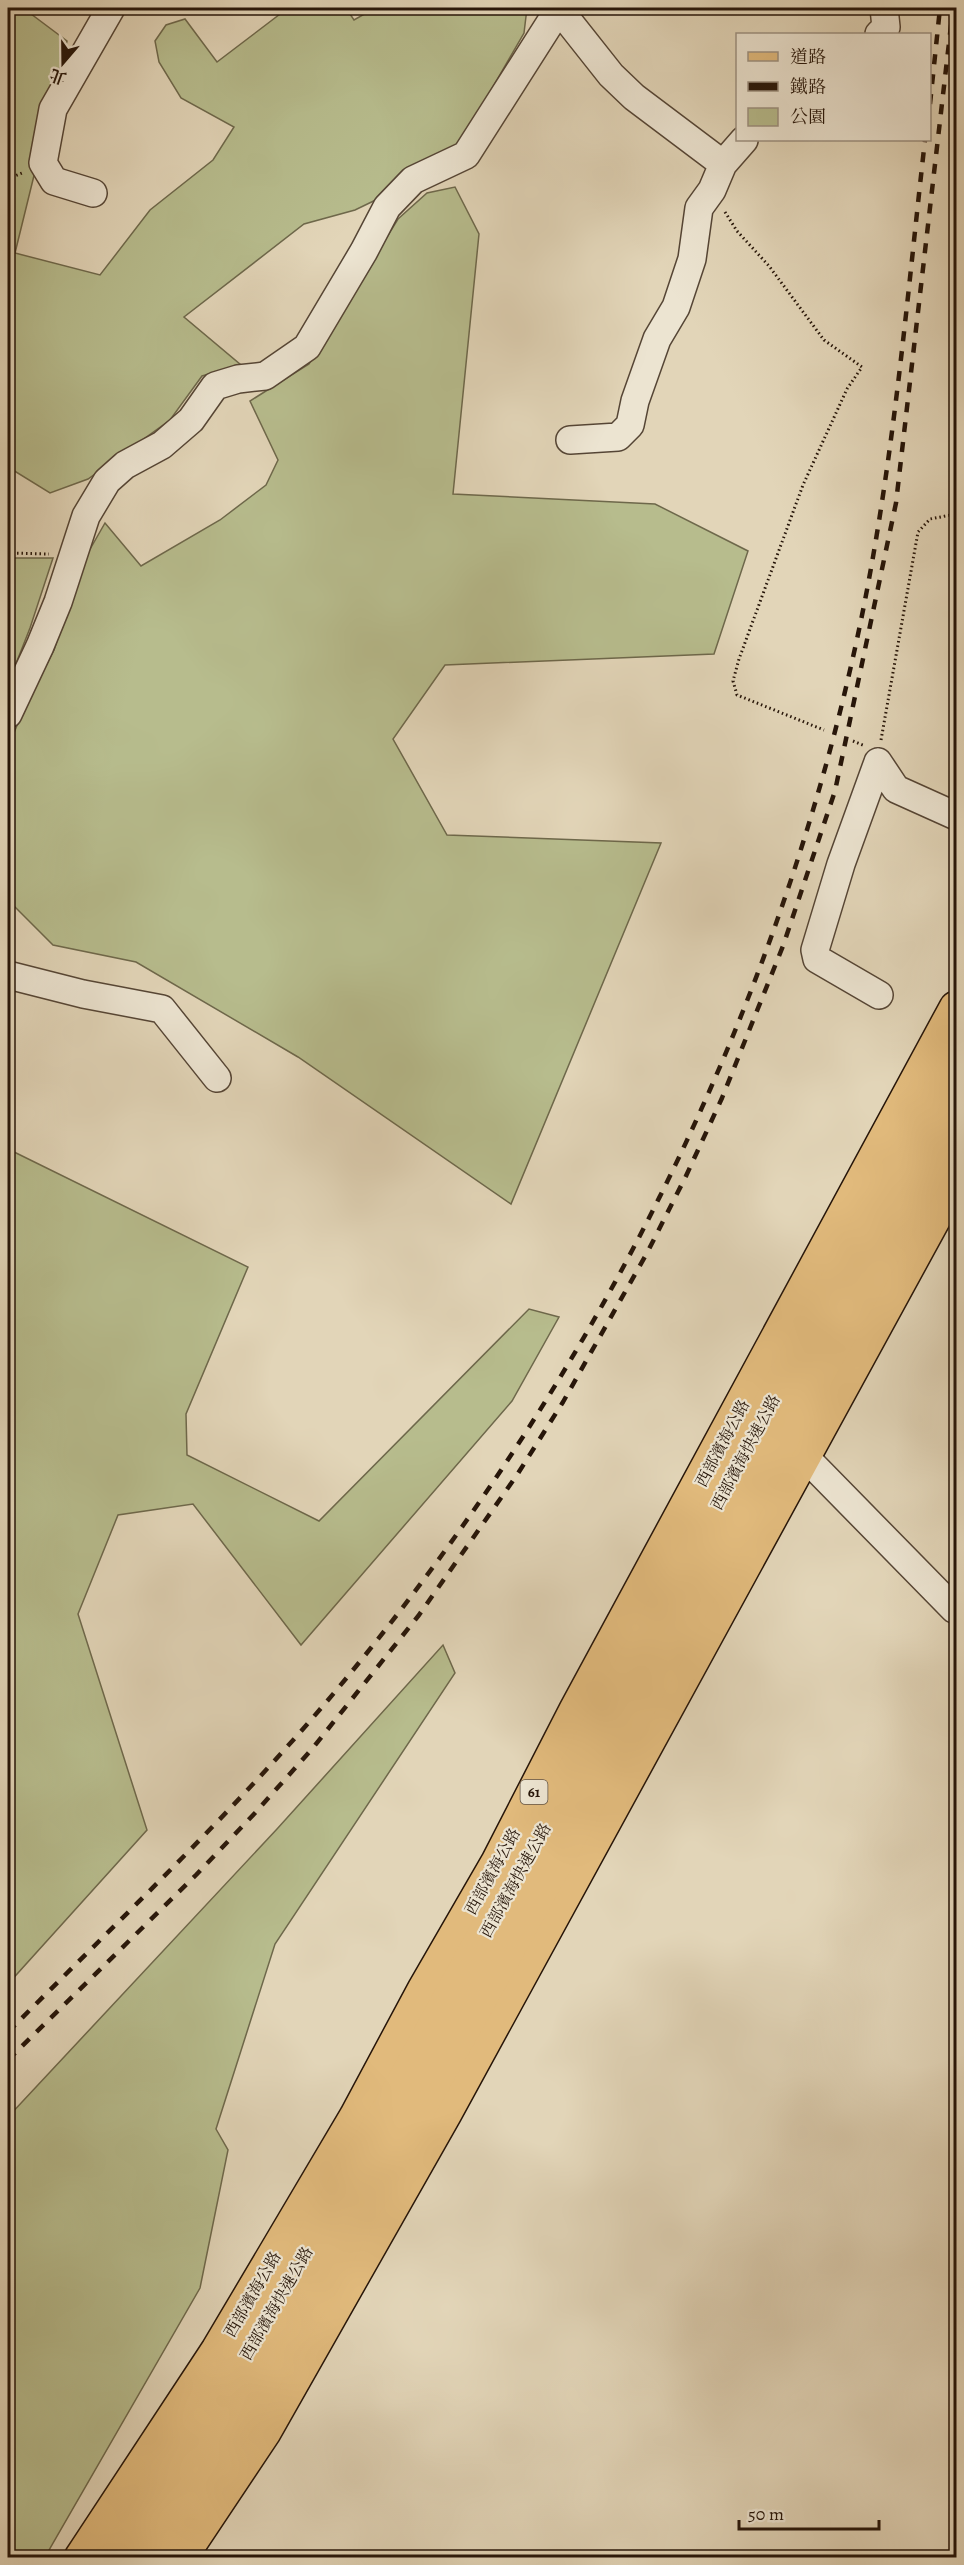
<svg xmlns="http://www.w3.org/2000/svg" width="964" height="2565" font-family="Alegreya,'Noto Serif TC',serif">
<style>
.green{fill:#b7bc8d;stroke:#6e684b;stroke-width:1.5}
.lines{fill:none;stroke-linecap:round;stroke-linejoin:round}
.minor-casing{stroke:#554535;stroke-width:30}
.major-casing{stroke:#261509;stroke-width:36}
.highway-casing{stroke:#261509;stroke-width:36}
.path{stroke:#261509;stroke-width:3;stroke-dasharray:1.5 3;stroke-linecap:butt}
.minor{stroke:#ece4d1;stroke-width:27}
.major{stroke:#e1ba7c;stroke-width:33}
.highway{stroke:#e1ba7c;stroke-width:33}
.rail{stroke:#261509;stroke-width:4.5;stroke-dasharray:10 10;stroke-linecap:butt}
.labels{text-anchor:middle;stroke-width:4.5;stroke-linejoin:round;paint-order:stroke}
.shield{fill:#ece4d1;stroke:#615345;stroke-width:1.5}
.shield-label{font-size:15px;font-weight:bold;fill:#261509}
.street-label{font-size:16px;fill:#261509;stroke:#ece4d1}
</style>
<rect width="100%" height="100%" fill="#e2d5b8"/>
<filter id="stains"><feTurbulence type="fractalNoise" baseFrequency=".00333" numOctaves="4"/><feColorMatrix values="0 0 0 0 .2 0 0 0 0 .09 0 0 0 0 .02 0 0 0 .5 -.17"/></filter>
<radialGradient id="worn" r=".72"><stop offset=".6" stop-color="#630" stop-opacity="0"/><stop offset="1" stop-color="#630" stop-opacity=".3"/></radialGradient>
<path class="green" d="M8 8H23L67 41 15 253 100 275 150 210 213 160 234 127 181 98 159 62 155 41 166 25 185 19 217 62 288 8H346L354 20 375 8H527L524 33 460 144 386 195 355 210 304 224 184 317 241 365 202 376 170 420 88 479 50 493 8 467Z
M455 187 479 234 453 494 655 504 748 551 714 654 445 665 393 739 447 835 661 843 511 1204 298 1057 136 962 53 945 8 900V747L26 704 54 650 81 565 105 523 141 566 220 520 266 485 278 460 250 401 309 364 398 219 427 193Z
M8 558H53L30 628 8 684Z
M8 1149 248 1267 186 1414 187 1455 319 1521 529 1309 559 1317 512 1401 301 1645 193 1504 118 1515 78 1614 147 1830 8 1984Z
M443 1645 455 1673 275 1944 216 2129 228 2150 200 2288 45 2557H8V2117L277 1829Z"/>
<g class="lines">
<g class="minor-casing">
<path id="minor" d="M558 8 611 75 634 97 723 164 712 190 699 208 692 259 676 307 657 339 635 401 630 425 618 437 570 440
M879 34 886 27 884 8
M723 164 744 140
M93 193 54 181 43 163 53 109 111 8
M8 714 40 646 58 602 86 516 107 481 125 465 162 445 191 420 215 386 238 379 265 376 307 347 364 251 387 207 413 180 466 155 559 9
M878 762 841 864 815 950 817 959 879 995
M878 762 896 789 956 816
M8 975 83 994 162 1009 217 1078
M804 1456 954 1609 956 1606"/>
</g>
<g class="major-casing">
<path id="major" d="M81 2558 218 2350 356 2117 424 1990 498 1862 576 1710 956 1008
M180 2558 264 2432 445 2113 956 1178"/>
</g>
<g class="highway-casing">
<path id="highway" d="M115 2558 228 2385 387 2112 667 1601 767 1410 956 1060
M148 2558 247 2409 327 2275 552 1870 729 1537 956 1121"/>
</g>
<path class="path" d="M8 179 22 173
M725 212 737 231 769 266 824 340 862 367 847 389 803 485 739 659 733 681 737 695 824 730
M8 553 49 554
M881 740 918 532 930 519 956 514
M853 741 865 746"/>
<use href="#minor" class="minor"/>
<use href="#major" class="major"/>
<use href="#highway" class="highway"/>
<path class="rail" d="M930 104 940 8
M8 2032C120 1919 237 1809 339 1687 584 1393 765 1041 851 666 891 493 905 316 925 140
M8 2060 196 1875 255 1813 312 1749 419 1615 517 1475 563 1402 647 1253 686 1176 722 1098 783 946 835 791 896 503 953 8"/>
</g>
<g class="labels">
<rect class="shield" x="520.5" y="1780" width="27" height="24" rx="4.5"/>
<g class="shield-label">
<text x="534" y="1797">61</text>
</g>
<g class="street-label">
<text transform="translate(722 1443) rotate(-62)" y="6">西部濱海公路</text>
<text transform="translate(745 1452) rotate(-62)" y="6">西部濱海快速公路</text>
<text transform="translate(492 1871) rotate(-61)" y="6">西部濱海公路</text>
<text transform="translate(515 1880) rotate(-61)" y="6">西部濱海快速公路</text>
<text transform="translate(252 2294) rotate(-60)" y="6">西部濱海公路</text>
<text transform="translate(276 2303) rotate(-60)" y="6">西部濱海快速公路</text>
</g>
</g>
<rect width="964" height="2565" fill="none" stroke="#e2d5b8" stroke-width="30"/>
<rect x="9" y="9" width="946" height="2547" fill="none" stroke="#261509" stroke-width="3"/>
<rect x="15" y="15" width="934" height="2535" fill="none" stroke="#261509" stroke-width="1.5"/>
<rect x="736" y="33" width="195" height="108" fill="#ece4d1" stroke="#9d9181" stroke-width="1.5"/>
<rect x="748" y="52" width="30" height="9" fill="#e1ba7c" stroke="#9d9181" stroke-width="1.5"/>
<text x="790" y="63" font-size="18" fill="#261509">道路</text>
<rect x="748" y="82" width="30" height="9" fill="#261509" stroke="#9d9181" stroke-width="1.5"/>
<text x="790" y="93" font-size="18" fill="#261509">鐵路</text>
<rect x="748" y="108" width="30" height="18" fill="#b7bc8d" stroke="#9d9181" stroke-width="1.5"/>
<text x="790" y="123" font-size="18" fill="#261509">公園</text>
<g transform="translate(63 63) rotate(200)" stroke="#ece4d1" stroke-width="4.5" paint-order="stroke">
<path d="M0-4.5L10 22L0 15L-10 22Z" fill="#261509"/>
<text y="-9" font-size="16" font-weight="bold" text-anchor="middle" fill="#261509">北</text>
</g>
<path d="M739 2520v9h140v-9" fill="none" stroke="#261509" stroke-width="3"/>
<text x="748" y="2520" font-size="18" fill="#261509" stroke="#ece4d1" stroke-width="4.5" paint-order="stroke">50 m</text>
<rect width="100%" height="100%" filter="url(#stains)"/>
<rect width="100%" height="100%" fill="url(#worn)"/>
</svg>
